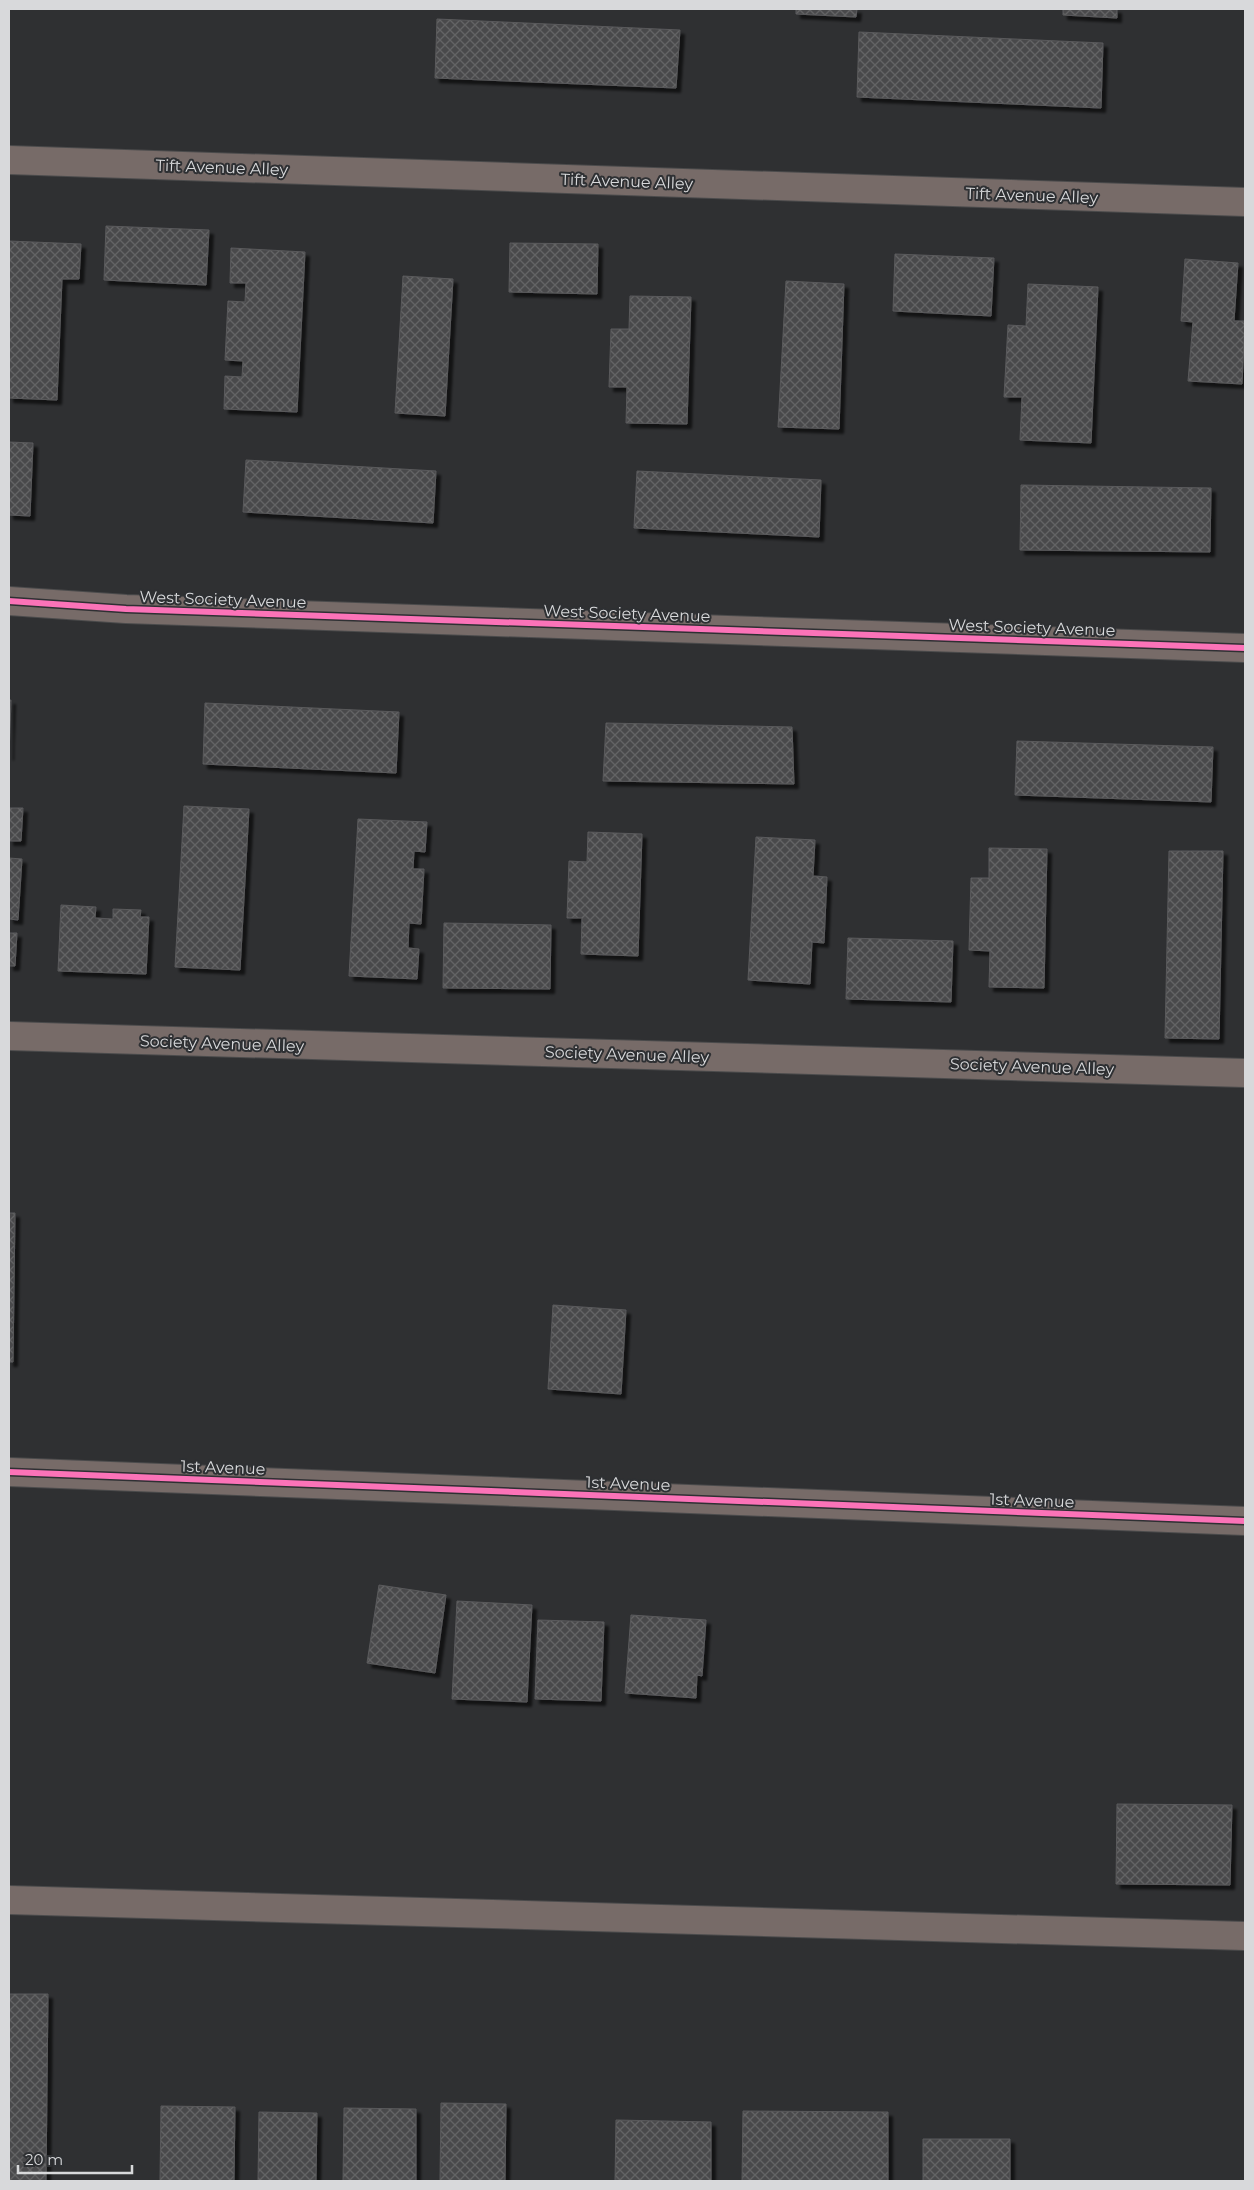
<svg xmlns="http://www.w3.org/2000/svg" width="1254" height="2190" font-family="Montserrat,sans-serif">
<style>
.building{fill:url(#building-cross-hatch);stroke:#5a5a5c;filter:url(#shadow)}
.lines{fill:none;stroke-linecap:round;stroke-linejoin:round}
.minor-casing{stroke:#4b4b4c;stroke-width:30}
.minor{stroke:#776b68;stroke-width:28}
.cycleway-casing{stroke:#2e3033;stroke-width:9}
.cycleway{stroke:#fb73b8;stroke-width:6}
.labels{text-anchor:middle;stroke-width:4;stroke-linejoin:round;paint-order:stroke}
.street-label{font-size:16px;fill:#d8d9db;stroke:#2e3033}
</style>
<defs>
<pattern id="building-cross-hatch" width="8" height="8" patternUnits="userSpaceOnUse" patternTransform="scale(1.25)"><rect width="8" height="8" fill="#4a4a4c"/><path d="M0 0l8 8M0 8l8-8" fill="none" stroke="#636465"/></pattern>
<filter id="shadow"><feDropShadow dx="4.5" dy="4.5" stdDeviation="1" flood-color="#0009"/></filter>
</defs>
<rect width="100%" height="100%" fill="#2f3032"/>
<path class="building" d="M796 9H857L856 17 796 14Z
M1063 9H1117V18L1063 15Z
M437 19 680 30 676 88 435 78Z
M859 32 1103 43 1101 108 857 97Z
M106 226 209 230 206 285 104 280Z
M9 241 81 244 79 279H62L57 400 9 398Z
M510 243 598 244 597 294 509 292Z
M231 248 305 252 297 412 224 409 225 376 242 377 243 361 225 360 228 301 245 302 246 283H230Z
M895 254 994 258 991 316 893 311Z
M1185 259 1238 263 1234 321H1245L1242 384 1188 381 1193 322 1181 321Z
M403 276 453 279 445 416 395 413Z
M786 281 844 284 839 429 778 427Z
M1028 284 1098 287 1091 443 1020 440 1022 397H1004L1008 325 1026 326Z
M630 296 691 297 687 424 626 423 627 387H609L611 329H629Z
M9 442 33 443 30 516 9 515Z
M246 460 436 471 433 523 243 512Z
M637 471 821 480 819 537 634 528Z
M1021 485 1211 488 1210 552 1020 550Z
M9 700H11L9 756Z
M205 703 399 712 396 773 203 764Z
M606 723 792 727 794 784 603 781Z
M1017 741 1213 747 1211 802 1015 795Z
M184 806 249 809 240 970 175 967Z
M9 808H23L21 841H9Z
M358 819 427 822 425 852 414 851 413 869H424L421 924 409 923 408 948 419 949 417 979 349 976Z
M588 832 642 834 638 956 581 954 582 918H567L569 861 587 862Z
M756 837 815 840 813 876 827 877 824 943 812 942 810 984 748 980Z
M989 848 1047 849 1044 988 989 987 990 951 969 950 971 878H989Z
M1169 851H1223L1219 1039 1165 1038Z
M9 858 22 859 18 920 9 919Z
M61 905 96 907 95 918 113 919V909L141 910 140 917H149L146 974 58 971Z
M444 923 551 925 550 989 443 988Z
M9 933H17L15 966H9Z
M848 938 953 941 951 1002 846 999Z
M9 1213H15L13 1362H9Z
M553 1305 626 1310 621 1394 548 1389Z
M379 1585 446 1595 435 1673 367 1663Z
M457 1601 532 1605 527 1702 452 1699Z
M631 1615 706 1620 702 1676 697 1675 696 1698 625 1693Z
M538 1620 604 1622 601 1701 535 1699Z
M1117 1804 1232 1805 1230 1885 1116 1884Z
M9 1994H48L46 2181H9Z
M441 2103 506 2104 505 2181H440Z
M161 2106 235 2107 234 2181H160Z
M344 2108 416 2109V2181H343Z
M743 2111 888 2112V2181H742Z
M259 2112 317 2113 316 2181H258Z
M616 2120 711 2122V2181H615Z
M923 2139H1010V2181H923Z"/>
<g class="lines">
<g class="minor-casing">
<path id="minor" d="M9 160 1245 202
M9 601 126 609 1245 648
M9 1036 1245 1073
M9 1472 1245 1521
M9 1900 1245 1936"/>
</g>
<use href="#minor" class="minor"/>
<g class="cycleway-casing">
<path id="cycleway" d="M9 601 126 609 1245 648
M9 1472 1245 1521"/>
</g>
<use href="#cycleway" class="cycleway"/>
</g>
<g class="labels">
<g class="street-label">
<text transform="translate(222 167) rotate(2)" y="6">Tift Avenue Alley</text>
<text transform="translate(627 181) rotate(2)" y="6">Tift Avenue Alley</text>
<text transform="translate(1032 195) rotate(2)" y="6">Tift Avenue Alley</text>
<text transform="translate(223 599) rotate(2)" y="6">West Society Avenue</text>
<text transform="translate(627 613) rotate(2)" y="6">West Society Avenue</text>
<text transform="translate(1032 627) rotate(2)" y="6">West Society Avenue</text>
<text transform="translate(222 1043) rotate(2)" y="6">Society Avenue Alley</text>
<text transform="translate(627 1054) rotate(2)" y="6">Society Avenue Alley</text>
<text transform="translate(1032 1066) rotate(2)" y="6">Society Avenue Alley</text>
<text transform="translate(223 1467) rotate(2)" y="6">1st Avenue</text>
<text transform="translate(628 1483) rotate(2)" y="6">1st Avenue</text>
<text transform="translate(1032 1500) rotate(2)" y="6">1st Avenue</text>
</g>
</g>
<rect width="1254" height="2190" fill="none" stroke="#d8d9db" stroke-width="20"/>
<path d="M18 2165v8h114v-8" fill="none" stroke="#d8d9db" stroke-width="2.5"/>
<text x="25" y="2165" font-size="15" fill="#d8d9db" stroke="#2e3033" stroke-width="4" paint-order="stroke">20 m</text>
</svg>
